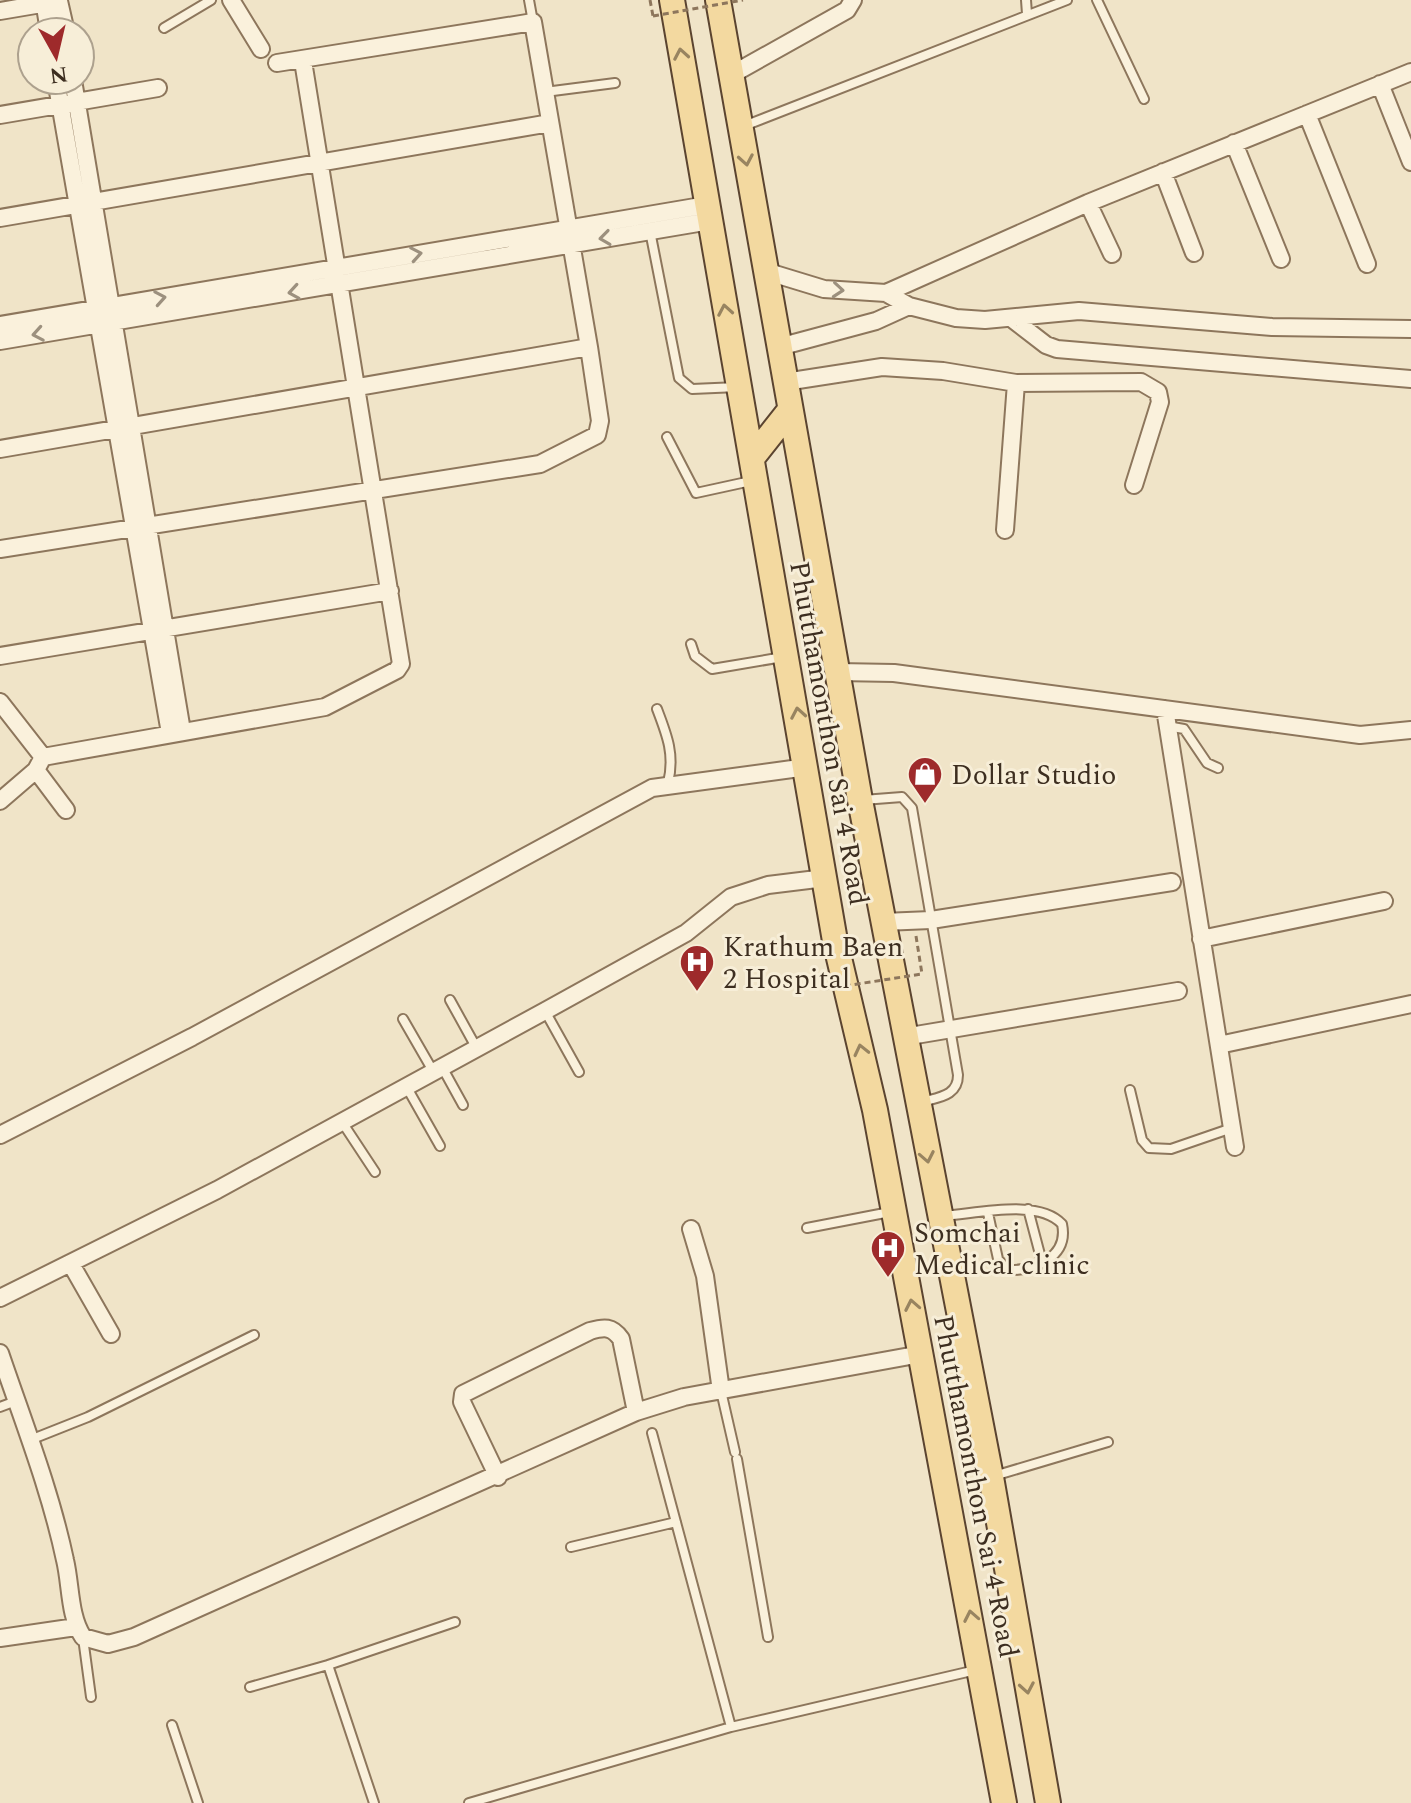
<svg xmlns="http://www.w3.org/2000/svg" width="1411" height="1803" font-family="Spectral,serif">
<style>
.lines{fill:none;stroke-linecap:round;stroke-linejoin:round}
.service-casing{stroke:#8d765c;stroke-width:12}
.minor-casing{stroke:#8d765c;stroke-width:20}
.primary-casing{stroke:#5b4430;stroke-width:28}
.path{stroke:#8d765c;stroke-width:3;stroke-dasharray:6 4;stroke-linecap:butt}
.service{stroke:#faf1dc;stroke-width:8}
.minor{stroke:#faf1dc;stroke-width:16}
.primary{stroke:#f3d9a0;stroke-width:24}
.path-bridge{stroke:#8d765c;stroke-width:3;stroke-dasharray:6 4;stroke-linecap:butt}
.oneway{stroke:#988460}
.oneway2{stroke:#9c907e}
.labels{text-anchor:middle;stroke-width:6;stroke-linejoin:round;paint-order:stroke}
.street-label{font-size:28px;fill:#3d2e20;stroke:#f7eed8}
.poi-label{font-size:28px;fill:#3d2e20;stroke:#f7eed8;text-anchor:start}
</style>
<rect width="100%" height="100%" fill="#f0e4c8"/>
<g class="lines">
<g class="service-casing">
<path id="service" d="M529 0 533 22
M1026 0 1027 14
M1097 0 1144 99
M164 28 211 0
M545 92 615 83
M744 126 1067 0
M650 231 679 378 692 389 738 387
M667 437 696 493 751 481
M691 644 695 656 712 669 783 657
M657 709C667 735 675 755 668 783
M1167 726 1184 729 1207 763 1218 768
M863 800 902 797 912 808 958 1075C958 1096 939 1097 922 1102
M450 1000 476 1047
M545 1011 579 1072
M403 1019 433 1071
M442 1067 463 1105
M406 1086 440 1146
M1130 1090 1142 1140 1149 1148 1171 1149 1232 1128
M342 1122 375 1172
M1028 1209 1042 1262
M943 1216C976 1214 1038 1198 1062 1224 1069 1257 1035 1271 1007 1270L998 1259 988 1213
M807 1228 890 1212
M721 1391 735 1452
M0 1407 16 1401
M652 1433 731 1727 976 1670
M30 1440 88 1417 254 1335
M737 1459 768 1637
M994 1476 1108 1442
M571 1547 676 1522
M83 1638 91 1697
M250 1687 328 1665
M172 1725 198 1803
M374 1803 328 1665 455 1622
M469 1803 731 1727"/>
</g>
<g class="minor-casing">
<path id="minor" d="M44 0 49 32
M231 0 261 49
M0 11 59 1 66 32
M731 75 847 10 853 0
M56 80 170 733
M73 80 182 731
M1380 84 1411 162
M1307 114 1367 264
M0 115 158 88
M1234 143 1281 259
M1163 172 1194 253
M1088 203 1112 254
M0 218 550 123
M765 271 824 289 886 293 909 306 956 318 985 320 1079 311 1272 327 1411 329
M886 293 1088 203 1411 72
M1011 318 1046 345 1057 349 1411 379
M0 325 707 205
M0 341 710 221
M779 347 876 321 909 306
M785 382 882 367 943 371 1016 383 1141 382 1158 392 1160 402 1134 485
M0 449 589 347
M1005 530 1016 383
M0 549 540 464 597 435 600 421 589 347 533 22 277 63
M0 656 390 591
M838 672 894 673 1360 735 1411 730
M0 702 43 757 325 707 397 670 401 664 303 61
M1165 709 1235 1147
M36 770 66 810
M0 801 36 770 43 757
M883 922 931 920 1172 882
M1201 939 1384 901
M904 1037 1178 991
M1219 1045 1411 1004
M0 1135 192 1037 652 788 807 767
M691 1229 705 1276 721 1391
M71 1264 111 1334
M0 1298 217 1190 545 1011 686 933 731 897 768 885 825 878
M0 1353C23 1421 50 1489 65 1560 71 1585 69 1616 83 1637L108 1644 134 1637 636 1412 684 1397 921 1354
M498 1477 462 1402 463 1394 590 1331C604 1327 612 1326 621 1339L636 1412
M0 1638 76 1627"/>
</g>
<g class="primary-casing">
<path id="primary" d="M672 0 835 941 875 1110 1004 1803
M718 0 860 800 991 1477 1048 1803
M752 458 790 410"/>
</g>
<path class="path" d="M650 0 653 16
M916 936 922 974"/>
<use href="#service" class="service"/>
<use href="#minor" class="minor"/>
<use href="#primary" class="primary"/>
<path class="path-bridge" d="M653 16 743 0
M825 989 922 974"/>
</g>
<defs><path id="oneway-chevron" d="M-2-3.5L2.5 0L-2 3.5" fill="none" stroke-width="1.6" stroke-linecap="round" stroke-linejoin="round" transform="scale(2)"/></defs>
<g class="oneway">
<use href="#oneway-chevron" transform="translate(681 54) rotate(-100)"/>
<use href="#oneway-chevron" transform="translate(746 160) rotate(80)"/>
<use href="#oneway-chevron" transform="translate(725 310) rotate(-100)"/>
<use href="#oneway-chevron" transform="translate(798 713) rotate(-100)"/>
<use href="#oneway-chevron" transform="translate(861 1050) rotate(-103)"/>
<use href="#oneway-chevron" transform="translate(927 1157) rotate(79)"/>
<use href="#oneway-chevron" transform="translate(912 1305) rotate(-101)"/>
<use href="#oneway-chevron" transform="translate(971 1616) rotate(-101)"/>
<use href="#oneway-chevron" transform="translate(1027 1688) rotate(80)"/>
</g>
<g class="oneway2">
<use href="#oneway-chevron" transform="translate(605 238) rotate(172)"/>
<use href="#oneway-chevron" transform="translate(416 254) rotate(-10)"/>
<use href="#oneway-chevron" transform="translate(838 290) rotate(5)"/>
<use href="#oneway-chevron" transform="translate(294 292) rotate(171)"/>
<use href="#oneway-chevron" transform="translate(160 298) rotate(-10)"/>
<use href="#oneway-chevron" transform="translate(38 334) rotate(170)"/>
</g>
<defs>
<g id="shop-pin" transform="scale(1.8)"><path d="M0 17L-7.5 6A9.5 9.5 0 1 1 7.5 6Z" fill="#9e2a2b" stroke="#f7eed8"/><path d="M-5-2.5h2.3a2.7 3.5 0 0 1 5.4 0H5L5.5 6h-11ZM-1.5-2.5h3a1.5 2.3 0 0 0-3 0Z" fill="#fff"/></g>
<g id="hospital-pin" transform="scale(1.8)"><path d="M0 17L-7.5 6A9.5 9.5 0 1 1 7.5 6Z" fill="#9e2a2b" stroke="#f7eed8"/><path d="M-5-5h3v3.5h4V-5h3V5h-3V1.5h-4V5h-3Z" fill="#fff"/></g>
</defs>
<g fill-rule="evenodd">
<use href="#shop-pin" x="925" y="774"/>
<use href="#hospital-pin" x="697" y="962"/>
<use href="#hospital-pin" x="888" y="1248"/>
</g>
<g class="labels">
<g class="street-label">
<text transform="translate(830 733) rotate(80)" y="10">Phutthamonthon Sai 4 Road</text>
<text transform="translate(977 1486) rotate(79)" y="10">Phutthamonthon Sai 4 Road</text>
</g>
<g class="poi-label">
<text x="951" y="784">Dollar Studio</text>
<text x="723" y="956">Krathum Baen<tspan x="723" dy="32">2 Hospital</tspan></text>
<text x="914" y="1242">Somchai<tspan x="914" dy="32">Medical clinic</tspan></text>
</g>
</g>
<g transform="translate(56 56) rotate(172)"><circle r="38" fill="#f7eed8" stroke="#ada18e" stroke-width="2"/>
<path d="M0-6L14 30L0 20L-14 30Z" fill="#9e2a2b"/>
<text y="-12" font-size="22" font-weight="bold" text-anchor="middle" fill="#3d2e20">N</text>
</g>
</svg>
